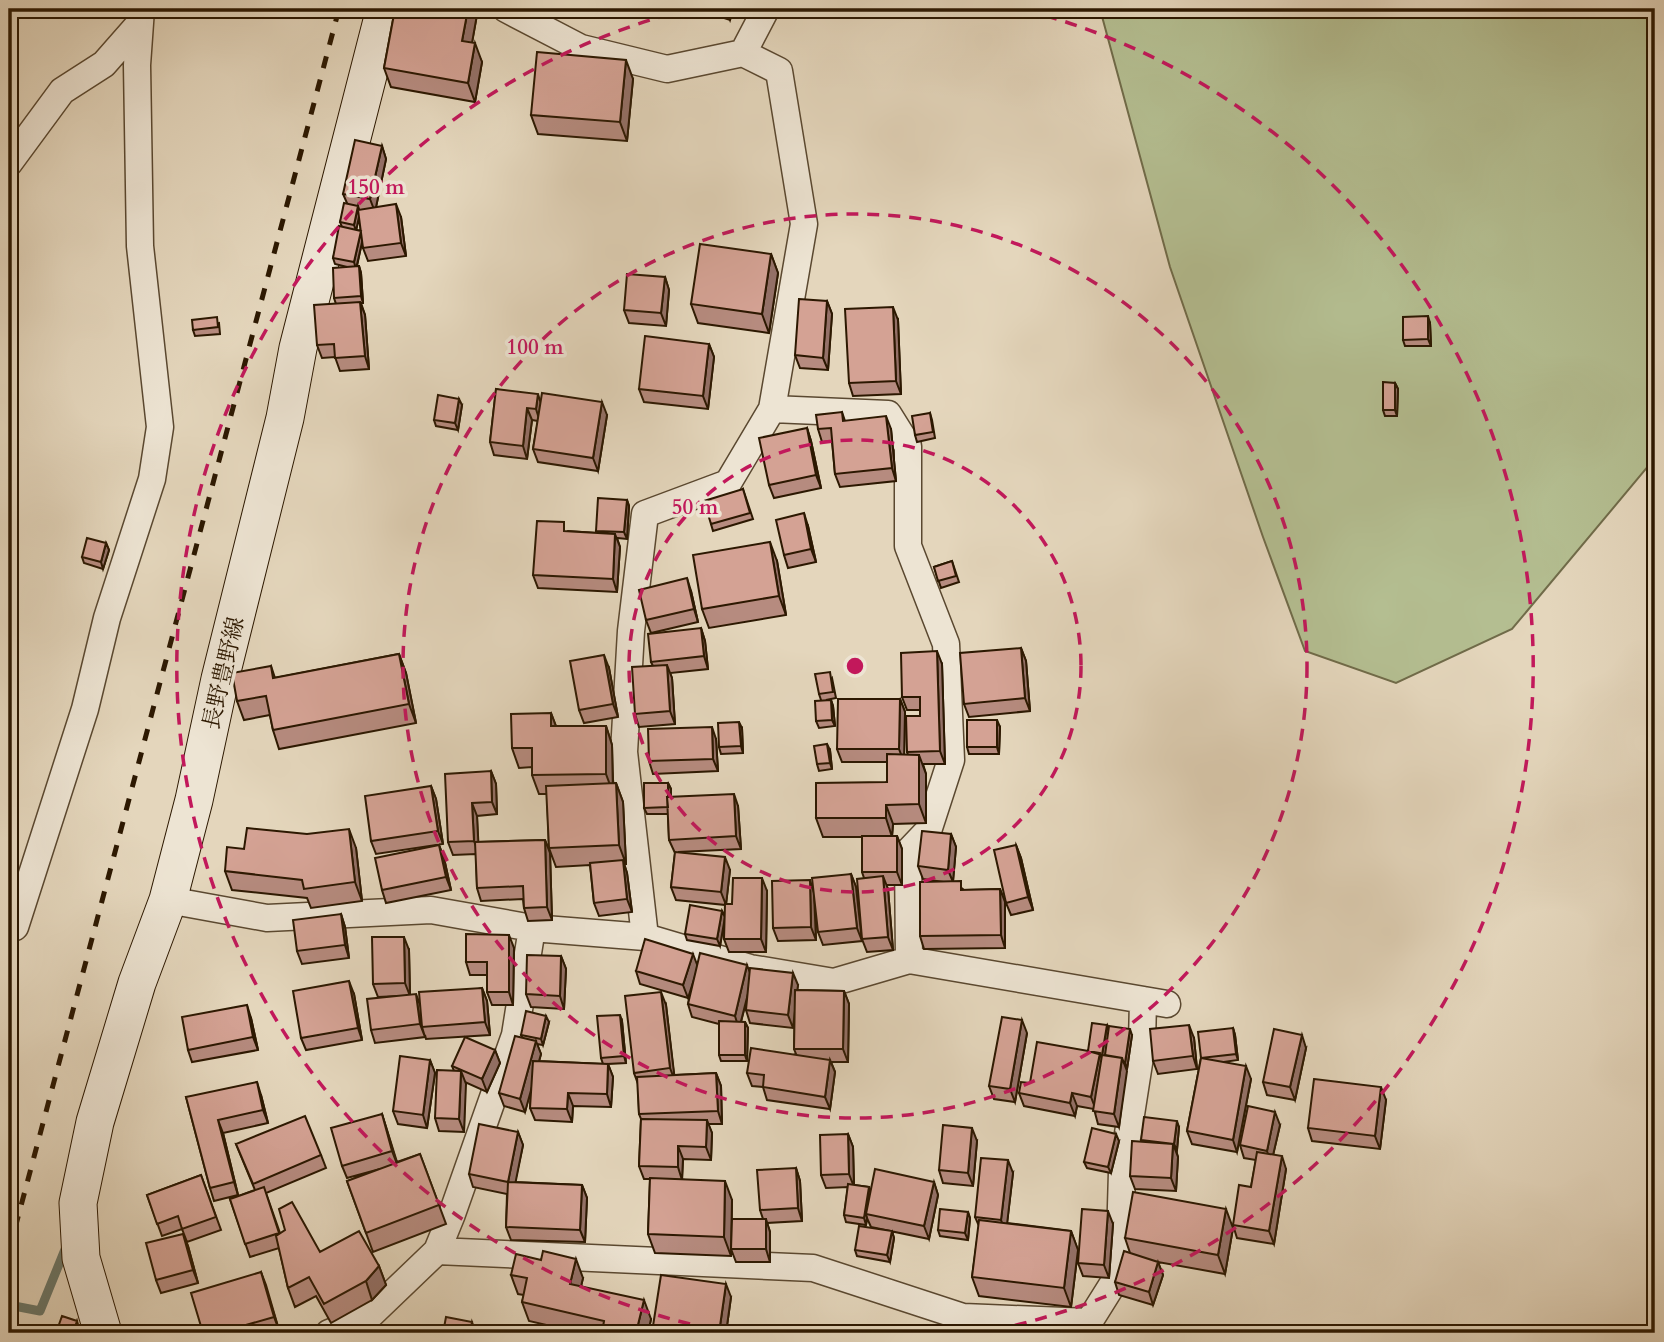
<svg xmlns="http://www.w3.org/2000/svg" width="1664" height="1342" font-family="Cardo,'Noto Serif JP',serif">
<style>
.green{fill:#b4be91;stroke:#706b49;stroke-width:2}
.lines{fill:none;stroke-linecap:round;stroke-linejoin:round}
.stream{stroke:#6b796c;stroke-width:9}
.minor-casing{stroke:#5a4830;stroke-width:29}
.secondary-casing{stroke:#2c1801;stroke-width:39}
.minor{stroke:#ede4d3;stroke-width:26}
.secondary{stroke:#ede4d3;stroke-width:37}
.rail{stroke:#2c1801;stroke-width:5;stroke-dasharray:12 12;stroke-linecap:butt}
.wall{fill:#b68b7f;stroke:#2c1801;stroke-width:2;fill-rule:evenodd}
.shaded-wall{fill:#947168;stroke:#2c1801;stroke-width:2}
.building{fill:#d4a294;stroke:#2c1801;stroke-width:2}
.ring{fill:none;stroke:#c2185b;stroke-width:3.5;stroke-dasharray:12 9}
.labels{text-anchor:middle;stroke-width:7;stroke-linejoin:round;paint-order:stroke}
.street-label{font-size:23px;fill:#2c1801;stroke:#ede4d3}
.centre{fill:#c2185b;stroke:#ede4d3;stroke-width:3.5}
.ring-label{font-size:21px;text-anchor:middle;font-weight:bold;fill:#c2185b;stroke:#ede4d3;stroke-width:7;stroke-linejoin:round;paint-order:stroke}
</style>
<rect width="100%" height="100%" fill="#e4d6bc"/>
<filter id="stains"><feTurbulence type="fractalNoise" baseFrequency=".00286" numOctaves="4"/><feColorMatrix values="0 0 0 0 .2 0 0 0 0 .09 0 0 0 0 .02 0 0 0 .5 -.17"/></filter>
<radialGradient id="worn" r=".72"><stop offset=".6" stop-color="#630" stop-opacity="0"/><stop offset="1" stop-color="#630" stop-opacity=".3"/></radialGradient>
<path class="green" d="M1100 9H1655V458L1512 629 1396 683 1305 651 1263 537 1170 267Z"/>
<g class="lines">
<path class="stream" d="M9 1305 40 1311 66 1247"/>
<g class="minor-casing">
<path id="minor" d="M506 9 581 48 667 69 743 53 766 9
M9 163 62 91 104 64 140 23
M772 409 888 414 908 446V546L946 644 951 760 928 831 908 852 909 960
M168 900 267 918 431 910 532 928 645 937 750 968 834 982 909 960 1167 1004
M9 925 15 927 85 709 107 618 152 479 160 427 140 246 137 65 141 9
M645 937 624 752 631 631 645 514 728 483 772 409 804 224 779 71 743 53
M437 1251 452 1214 515 1035 532 928
M329 1333 367 1318 437 1251 813 1268 963 1317
M961 1333 963 1317 1089 1322 1119 1274 1122 1172 1142 1044 1143 1000"/>
</g>
<g class="secondary-casing">
<path id="secondary" d="M103 1333 81 1258 78 1203 95 1122 137 983 168 900 194 800 220 679 285 418 298 348 385 9"/>
</g>
<use href="#minor" class="minor"/>
<use href="#secondary" class="secondary"/>
<path class="rail" d="M9 1251 339 9"/>
</g>
<path class="wall" d="M395 9H478L472 42 482 62 475 102 391 87 384 68Z
M707 9H733L730 20 709 13Z
M633 79 627 141 538 134 531 115Z
M382 146 386 159 376 207 401 217 406 256 368 261 363 248 362 242 357 266H359L361 273 363 303H361L365 315 369 369 340 371 335 357 322 358 317 345 336 304 334 298 347 267 335 264 333 258 342 227 340 222 347 203 343 194ZM359 218 361 231 356 230Z
M771 254 778 273 769 333 698 323 691 304Z
M665 277 669 290 666 326 629 323 624 310Z
M827 301 832 314 828 370 800 368 795 355Z
M898 320 901 394 853 396 849 383Z
M219 323 220 334 195 336 193 330Z
M1430 323 1431 346H1405L1403 340Z
M709 344 714 357 708 409 644 402 639 389Z
M1395 383 1398 389 1397 416H1385L1383 410Z
M496 389 540 402 607 415 598 471 538 462 533 449 538 421 532 420 527 459 494 455 490 442Z
M462 405 458 430 436 426 434 420Z
M842 412 845 421 891 429 896 481 840 487 835 474 832 441 822 442 818 429Z
M930 413 932 420 935 438 917 442 915 435Z
M807 428 811 441 821 488 774 498 769 485Z
M743 489 753 519 713 531 711 524Z
M627 500 629 506 627 539 617 538 620 547 617 592 538 588 533 575 568 531 597 533 596 531Z
M808 526 816 562 788 568 784 555Z
M106 543 109 550 103 569 84 563 82 557Z
M777 561 786 615 709 628 702 609Z
M952 561 959 582 941 588 934 567Z
M691 591 698 622 651 633 646 620Z
M701 628 705 641 708 669 670 673 672 678 675 724 639 727 635 714 653 666 651 662Z
M1021 648 1026 661 1030 711 969 717 964 704Z
M399 654 406 673 416 723 279 749 273 730 270 715 244 720 237 701 271 666 275 678Z
M942 664 945 764H923L926 774V823L893 824 892 836H897L902 849V885H886L888 889 893 950 867 952 862 939 864 878 862 872V837H823L816 818 887 782V762H842L837 749 900 699 905 712 904 755H908L907 752 920 716V710H907L902 697Z
M609 668 618 717 584 723 579 710Z
M832 678 836 698 826 700H831L833 706 835 726 819 728 816 721 821 700 819 694Z
M551 713 556 726H606L612 745 613 783H616L623 802 626 864H624L627 873 632 912 599 916 594 903 590 865 556 867 549 848 547 794H539L532 775V767L519 768 512 748Z
M1000 727 999 754H969L967 747Z
M742 728 743 753 721 754 719 747Z
M716 739 718 771 653 774 649 761Z
M830 750 832 769 819 771 817 764Z
M491 771 496 784 497 814 477 816 478 842 545 840 550 853 552 920 528 921 524 908 523 899 481 901 477 888 476 854 453 855 448 842Z
M668 783 671 789V797L738 806 741 849 678 852 730 870 726 904H732L767 891 766 952H729L724 939 725 917 720 946 687 940 685 934 722 911 725 917V905L676 900 671 887 675 853 669 840 668 814H647L644 808Z
M431 786 436 799 443 844 376 854 371 841Z
M951 834 956 847 953 881 964 890 1000 889 1005 902V948L924 949 920 936 944 882 923 879 918 866Z
M439 845 444 858 451 890 386 903 382 890Z
M1016 845 1021 858 1033 910 1011 915 1006 903Z
M356 848 362 901 311 908 307 898 232 890 225 871 244 849Z
M851 874 856 887 862 941 823 945 818 932 814 897 816 940 778 941 773 928 814 892Z
M341 914 345 927 349 958 302 964 297 951Z
M514 948 513 1005H492L487 992V975H470L466 962Z
M409 950 410 995 420 1005 482 988 487 1001 490 1035 426 1039 425 1035V1037L375 1043 371 1030 397 996 378 997 373 984Z
M561 956 566 969 564 1009 531 1007 526 994Z
M697 966 750 972 798 985 797 990 844 991 849 1004 848 1062H831L835 1072 830 1109 767 1100 763 1087 752 1086 747 1073 796 1054 794 1049 795 1010 793 1028 750 1023 746 1010 747 998 741 1022H745L748 1028 747 1061H721L719 1055V1024L692 1017 688 1004 694 980 688 998 640 984 636 971Z
M354 994 362 1040 306 1050 301 1038Z
M666 1005 674 1075 716 1073 721 1086 722 1124H708L712 1133 711 1160 683 1159 682 1179 732 1200 731 1256 655 1253 648 1234 650 1179H644L639 1166 641 1119 639 1114 638 1084 634 1073Z
M251 1018 258 1050 192 1062 188 1050Z
M622 1021 626 1063 608 1064 613 1077 611 1107 573 1106 572 1122 535 1120 530 1108 531 1088 525 1112 504 1106 499 1093 522 1037 521 1035 549 1022 543 1045 537 1044 541 1054 539 1061 603 1064 601 1058Z
M1107 1025 1108 1030 1132 1035 1127 1069H1126L1119 1127 1098 1124 1094 1109 1077 1106 1075 1116 1024 1106 1019 1093 1030 1083 1088 1051Z
M1233 1028 1235 1035 1238 1060 1223 1062 1251 1079 1237 1152 1192 1144 1187 1131 1201 1058Z
M1027 1033 1015 1102 994 1099 989 1086Z
M1194 1038 1197 1069 1158 1074 1153 1061Z
M1306 1048 1295 1100 1267 1095 1263 1082Z
M495 1050 500 1063 487 1092 465 1082 464 1132 439 1131 435 1118 454 1071 452 1066Z
M430 1060 435 1073 427 1128 398 1124 393 1111Z
M261 1095 268 1123 223 1133 238 1195 214 1201 210 1188 186 1097Z
M1386 1100 1380 1149 1312 1141 1308 1128Z
M382 1114 397 1162 420 1154 446 1224 373 1252 347 1181 380 1169 347 1178 342 1166Z
M1280 1125 1273 1155 1286 1169 1274 1244 1237 1238 1233 1225 1251 1187 1256 1160 1244 1158 1240 1145Z
M1179 1127 1177 1150H1176L1178 1157 1176 1191 1135 1189 1130 1176 1142 1142 1141 1140Z
M518 1132 523 1145 515 1182 582 1185 587 1198 585 1242 511 1240 506 1227 507 1194 473 1187 469 1174Z
M848 1134 853 1147 854 1185 869 1187 870 1192 934 1182 938 1195 929 1239 871 1227 867 1218 866 1225 846 1222 844 1215 848 1187 826 1188 821 1175Z
M977 1141 973 1186 943 1183 939 1170Z
M1119 1141 1111 1173 1087 1168 1084 1162Z
M236 1144 321 1155 326 1168 266 1193 280 1233 320 1252 379 1266 386 1285 372 1300 331 1323 316 1296 295 1307 288 1288 279 1248 250 1257 230 1199 255 1190Z
M796 1168 800 1181 802 1221 767 1223 770 1232V1262H736L731 1249 763 1219 760 1210Z
M1013 1173 1007 1223 1071 1231 1078 1250 1071 1307 979 1296 972 1277 979 1226 975 1217Z
M201 1175 221 1230 187 1242 182 1229 162 1236 147 1195Z
M968 1212 970 1218 968 1240 940 1236 938 1230Z
M1113 1224 1109 1278 1083 1276 1078 1263Z
M1233 1228 1225 1274 1158 1262 1163 1275 1153 1305 1119 1295 1115 1282 1130 1253 1125 1238Z
M892 1231 894 1238 890 1262 857 1256 855 1250Z
M183 1234 188 1246 198 1283 161 1293 156 1280Z
M261 1272 279 1330 266 1333H203Z
M511 1275 583 1278 581 1286 651 1319 648 1333H581L529 1321 522 1302 524 1295 518 1294Z
M731 1297 726 1333H656L653 1326Z"/>
<path class="shaded-wall" d="M468 9H478L469 60 462 41Z
M726 9H733L730 20Z
M475 43 482 62 475 102 468 83Z
M626 60 633 79 627 141 620 122Z
M382 146 386 159 375 212 370 199Z
M396 204 401 217 406 256 401 243Z
M358 206 360 212 356 231 354 225Z
M361 231 363 238 356 269 354 262Z
M771 254 778 273 769 333 762 314Z
M359 266 361 273 363 303 361 296Z
M665 277 669 290 666 326 661 313Z
M827 301 832 314 828 370 823 358Z
M360 302 365 315 369 369 365 356Z
M893 307 898 320 901 394 896 381Z
M1428 316 1430 323 1431 346 1428 339Z
M709 344 714 357 708 409 703 396Z
M1395 383 1398 389 1397 416 1395 410Z
M538 394 542 407 540 422 536 409Z
M459 399 462 405 458 430 455 423Z
M602 402 607 415 598 471 593 458Z
M527 408 532 420 527 459 523 446Z
M886 416 891 429 896 481 892 468Z
M807 428 811 441 821 488 816 475Z
M627 500 629 506 627 539 624 532Z
M804 513 808 526 816 562 811 549Z
M615 534 620 547 617 592 613 579Z
M770 542 777 561 786 615 779 596Z
M106 543 109 550 103 569 101 562Z
M687 578 691 591 698 622 694 609Z
M701 628 705 641 708 669 704 656Z
M1021 648 1026 661 1030 711 1025 698Z
M937 651 942 664 945 764 940 751Z
M399 654 406 673 416 723 409 704Z
M604 655 609 668 618 717 613 704Z
M667 665 672 678 675 724 670 711Z
M900 699 905 712 904 762 899 749Z
M831 700 833 706 835 726 832 720Z
M551 713 558 732 551 726Z
M997 720 1000 727 999 754 997 747Z
M739 722 742 728 743 753 741 746Z
M606 726 612 745 613 793 606 774Z
M712 727 716 739 718 771 713 759Z
M827 744 830 750 832 769 830 763Z
M919 755 926 774V823L919 804Z
M491 771 496 784 497 814 492 802Z
M616 783 623 802 626 864 619 845Z
M668 783 671 789V814L669 807Z
M431 786 436 799 443 844 438 831Z
M734 794 738 806 741 849 736 836Z
M472 803 477 816 479 854 474 841Z
M886 805 893 824 892 837 886 818Z
M349 829 356 848 362 901 355 882Z
M951 834 956 847 953 882 948 870Z
M897 836 902 849V885L897 872Z
M545 840 550 853 552 920 547 907Z
M439 845 444 858 451 890 446 877Z
M1016 845 1021 858 1033 910 1028 897Z
M725 857 730 870 726 905 721 892Z
M623 860 627 873 632 912 627 899Z
M851 874 856 887 862 941 857 928Z
M883 876 888 889 893 950 888 937Z
M762 878 767 891 766 952 761 939Z
M810 880 814 893 816 940 811 927Z
M1000 889 1005 902V948L1001 935Z
M722 911 725 917 720 946 717 939Z
M341 914 345 927 349 958 345 945Z
M509 935 514 948 513 1005 509 992Z
M404 937 409 950 410 996 405 983Z
M693 954 698 967 688 998 683 985Z
M561 956 566 969 564 1009 560 996Z
M747 965 752 978 739 1029 735 1016Z
M793 973 798 985 793 1028 788 1015Z
M349 981 354 994 362 1040 358 1028Z
M482 988 487 1001 490 1035 485 1022Z
M844 991 849 1004 848 1062 843 1049Z
M661 992 666 1005 675 1081 670 1068Z
M416 994 421 1007 422 1027 425 1037 420 1024Z
M247 1005 251 1018 258 1050 253 1037Z
M620 1015 622 1021 626 1063 624 1056Z
M546 1016 549 1022 543 1045 541 1039Z
M1022 1020 1027 1033 1015 1102 1010 1089Z
M745 1022 748 1028 747 1061 745 1055Z
M1107 1025 1109 1032 1105 1061 1102 1055Z
M1189 1025 1194 1038 1197 1069 1193 1056Z
M1233 1028 1235 1035 1238 1060 1236 1054Z
M1130 1029 1132 1035 1127 1069 1125 1063Z
M1302 1035 1306 1048 1295 1100 1290 1087Z
M536 1041 541 1054 525 1112 520 1099Z
M495 1050 500 1063 487 1092 482 1079Z
M1100 1053 1104 1066 1096 1110 1091 1097Z
M1122 1058 1127 1071 1119 1127 1114 1114Z
M430 1060 435 1073 427 1128 423 1115Z
M830 1060 835 1072 830 1109 825 1097Z
M608 1064 613 1077 611 1107 607 1094Z
M1246 1066 1251 1079 1237 1152 1233 1140Z
M461 1071 466 1084 464 1132 459 1119Z
M716 1073 721 1086 722 1124 718 1111Z
M257 1082 261 1095 268 1123 263 1110Z
M1381 1087 1386 1100 1380 1149 1375 1136Z
M568 1093 573 1106 572 1122 567 1109Z
M1072 1093 1077 1106 1075 1116 1070 1103Z
M1275 1112 1280 1125 1271 1164 1267 1151Z
M382 1114 386 1127 397 1164 392 1151Z
M218 1120 223 1133 238 1195 234 1182Z
M707 1120 712 1133 711 1160 706 1147Z
M1177 1121 1179 1127 1177 1150 1174 1144Z
M972 1128 977 1141 973 1186 968 1173Z
M518 1132 523 1145 513 1195 508 1182Z
M848 1134 853 1147 854 1187 849 1174Z
M1116 1134 1119 1141 1111 1173 1108 1167Z
M1173 1144 1178 1157 1176 1191 1171 1178Z
M678 1146 683 1159 682 1180 678 1167Z
M1282 1156 1286 1169 1274 1244 1269 1231Z
M1008 1160 1013 1173 1006 1233 1001 1220Z
M796 1168 800 1181 802 1221 798 1208Z
M725 1181 732 1200 731 1256 724 1237Z
M934 1182 938 1195 929 1239 924 1226Z
M582 1185 587 1198 585 1242 580 1230Z
M869 1187 871 1194 866 1214 867 1218 866 1225 864 1218Z
M1226 1209 1233 1228 1225 1274 1218 1255Z
M1108 1211 1113 1224 1109 1278 1104 1265Z
M968 1212 970 1218 968 1240 965 1233Z
M766 1219 770 1232V1262L766 1249Z
M892 1231 894 1238 890 1262 887 1255Z
M1071 1231 1078 1250 1071 1307 1064 1288Z
M183 1234 188 1246 198 1283 193 1270Z
M576 1259 583 1278 577 1303 570 1284Z
M1158 1262 1163 1275 1153 1305 1149 1292Z
M379 1266 386 1285 372 1300 366 1281Z
M261 1272 266 1285 279 1330 274 1317Z
M726 1284 731 1297 726 1333H719Z
M644 1300 651 1319 648 1333H636Z
M77 1321 79 1328 78 1333H73Z
M472 1322 476 1333H470Z"/>
<path class="building" d="M395 9H468L462 41 475 43 468 83 384 68Z
M537 52 626 60 620 122 531 115Z
M355 140 382 146 370 199 343 194Z
M344 203 358 206 354 225 340 222Z
M396 204 401 243 363 248 358 210Z
M339 226 361 231 354 262 333 258Z
M700 244 771 254 762 314 691 304Z
M359 266 361 296 334 298 333 268Z
M627 274 665 277 661 313 624 310Z
M799 299 827 301 823 358 795 355Z
M360 302 365 356 335 358 334 344 317 345 314 305Z
M893 307 896 381 849 383 845 309Z
M1428 316V339L1403 340V317Z
M217 317 218 327 193 330 192 320Z
M645 336 709 344 703 396 639 389Z
M1383 382 1395 383V410H1383Z
M496 389 538 394 536 409 527 408 523 446 490 442Z
M542 393 602 402 593 458 533 449Z
M438 395 459 399 455 423 434 420Z
M842 412 843 421 886 416 892 468 835 474 831 428 818 429 816 415Z
M930 413 933 432 915 435 912 416Z
M807 428 816 475 769 485 759 438Z
M743 489 750 513 711 524 704 501Z
M598 498 627 500 624 532 596 531Z
M804 513 811 549 784 555 776 520Z
M537 521 564 522V531L615 534 613 579 533 575Z
M87 538 106 543 101 562 82 557Z
M770 542 779 596 702 609 693 555Z
M952 561 956 576 938 581 934 567Z
M687 578 694 609 646 620 639 590Z
M701 628 704 656 651 662 648 634Z
M1021 648 1025 698 964 704 960 653Z
M937 651 940 751 907 752 906 716H920V697H902L901 653Z
M399 654 409 704 273 730 266 696 237 701 232 673 271 666 273 678Z
M604 655 613 704 579 710 570 661Z
M667 665 670 711 635 714 632 667Z
M830 672 833 692 819 694 815 674Z
M838 699H900L899 749H837Z
M831 700 832 720 816 721 815 701Z
M551 713V726H606V774L532 775V748H512L511 714Z
M967 720H997V747H967Z
M739 722 741 746 719 747 718 723Z
M712 727 713 759 649 761 648 729Z
M827 744 830 763 817 764 814 746Z
M887 754 919 755V804L886 805V818H816V783L887 782Z
M491 771 492 802 472 803 474 841 448 842 445 774Z
M616 783 619 845 549 848 546 786Z
M644 783H668V797H667L668 807 644 808Z
M431 786 438 831 371 841 365 796Z
M734 794 736 836 669 840 667 797Z
M247 828 307 834 349 829 355 882 304 889 302 880 225 871 227 847 244 849Z
M922 831 951 834 948 870 918 866Z
M862 836H897V872H862Z
M545 840 547 907 524 908 523 886 477 888 475 842Z
M439 845 446 877 382 890 375 858Z
M1016 845 1028 897 1006 903 994 850Z
M675 852 725 857 721 892 671 887Z
M623 860 627 899 594 903 590 863Z
M851 874 857 928 818 932 812 878Z
M883 876 888 937 862 939 857 879Z
M733 878H762L761 939H724L725 904H732Z
M810 880 811 927 773 928 772 881Z
M961 881V890L1000 889 1001 935 920 936V882Z
M690 905 722 911 717 939 685 934Z
M341 914 345 945 297 951 293 920Z
M466 934 509 935V992H487V962H466Z
M372 937H404L405 983 373 984Z
M645 939 693 954 683 985 636 971Z
M700 953 747 965 735 1016 688 1004Z
M527 955 561 956 560 996 526 994Z
M750 968 793 973 788 1015 746 1010Z
M349 981 358 1028 301 1038 293 991Z
M482 988 485 1022 422 1027 419 992Z
M795 990 844 991 843 1049H794Z
M661 992 670 1068 634 1073 625 996Z
M416 994 420 1024 371 1030 367 999Z
M247 1005 253 1037 188 1050 182 1017Z
M526 1011 546 1016 541 1039 521 1035Z
M620 1015 624 1056 601 1058 597 1016Z
M1002 1017 1022 1020 1010 1089 989 1086Z
M719 1021 745 1022V1055H719Z
M1092 1023 1107 1025 1102 1055 1088 1051Z
M1189 1025 1193 1056 1153 1061 1150 1029Z
M1109 1026 1130 1029 1125 1063H1124L1122 1058 1105 1055Z
M1233 1028 1236 1054 1201 1058 1198 1032Z
M1274 1029 1302 1035 1290 1087 1263 1082Z
M515 1036 536 1041 520 1099 499 1093Z
M465 1037 495 1050 482 1079 452 1066Z
M1037 1042 1100 1053 1091 1097 1072 1093 1070 1103 1019 1093 1021 1082 1030 1083Z
M751 1048 830 1060 825 1097 763 1087 764 1075 747 1073Z
M1102 1055 1122 1058 1114 1114 1093 1111Z
M400 1056 430 1060 423 1115 393 1111Z
M1201 1058 1246 1066 1233 1140 1187 1131Z
M533 1061 608 1064 607 1094 568 1093 567 1109 530 1108Z
M437 1070 461 1071 459 1119 435 1118Z
M716 1073 718 1111 639 1114 637 1077Z
M1314 1079 1381 1087 1375 1136 1308 1128Z
M257 1082 263 1110 218 1120 234 1182 210 1188 186 1097Z
M1248 1106 1275 1112 1267 1151 1240 1145Z
M382 1114 392 1151 342 1166 331 1128Z
M305 1116 321 1155 253 1184 236 1144Z
M1144 1117 1177 1121 1174 1144 1141 1140Z
M641 1119 707 1120 706 1147 678 1146V1167L639 1166Z
M479 1124 518 1132 508 1182 469 1174Z
M943 1125 972 1128 968 1173 939 1170Z
M1092 1128 1116 1134 1108 1167 1084 1162Z
M848 1134 849 1174 821 1175 820 1135Z
M1132 1141 1173 1144 1171 1178 1130 1176Z
M1257 1152 1282 1156 1269 1231 1233 1225 1239 1185 1251 1187Z
M420 1154 439 1205 366 1233 347 1181Z
M981 1158 1008 1160 1001 1220 975 1217Z
M796 1168 798 1208 760 1210 757 1170Z
M875 1169 934 1182 924 1226 866 1214Z
M201 1175 216 1217 182 1229 178 1216 157 1224 147 1195Z
M650 1178 725 1181 724 1237 648 1234Z
M508 1182 582 1185 580 1230 506 1227Z
M848 1184 869 1187 864 1218 844 1215Z
M264 1187 279 1233 245 1244 230 1199Z
M1133 1192 1226 1209 1218 1255 1125 1238Z
M292 1202 320 1252 359 1231 379 1266 366 1281 324 1304 309 1277 288 1288 276 1236 285 1230 279 1209Z
M940 1209 968 1212 965 1233 938 1230Z
M1082 1209 1108 1211 1104 1265 1078 1263Z
M732 1219H766V1249H731Z
M979 1220 1071 1231 1064 1288 972 1277Z
M859 1226 892 1231 887 1255 855 1250Z
M183 1234 193 1270 156 1280 146 1243Z
M543 1251 576 1259 570 1284 644 1300 636 1333H602L604 1321 522 1302 527 1278 511 1275 516 1254 541 1260Z
M1124 1251 1158 1262 1149 1292 1115 1282Z
M261 1272 274 1317 218 1333H203L191 1293Z
M661 1275 726 1284 719 1333H706L653 1326Z
M62 1316 77 1321 73 1333H56Z
M446 1317 472 1322 470 1333H443Z
M358 1330V1333H346Z"/>
<g class="ring">
<circle cx="855" cy="666" r="226"/>
<circle cx="855" cy="666" r="452"/>
<path d="M731 1333A678 678 0 0 1 685 10M1025 10A678 678 0 0 1 979 1333"/>
</g>
<g class="labels">
<g class="street-label">
<text transform="translate(223 673) rotate(-77)" y="8">長野豊野線</text>
</g>
</g>
<circle cx="855" cy="666" r="10" class="centre"/>
<g class="ring-label">
<text x="376" y="194">150 m</text>
<text x="535" y="354">100 m</text>
<text x="695" y="514">50 m</text>
</g>
<rect width="1664" height="1342" fill="none" stroke="#e4d6bc" stroke-width="35"/>
<rect x="10" y="10" width="1643" height="1321" fill="none" stroke="#2c1801" stroke-width="3.5"/>
<rect x="18" y="18" width="1629" height="1307" fill="none" stroke="#2c1801" stroke-width="2"/>
<rect width="100%" height="100%" filter="url(#stains)"/>
<rect width="100%" height="100%" fill="url(#worn)"/>
</svg>
